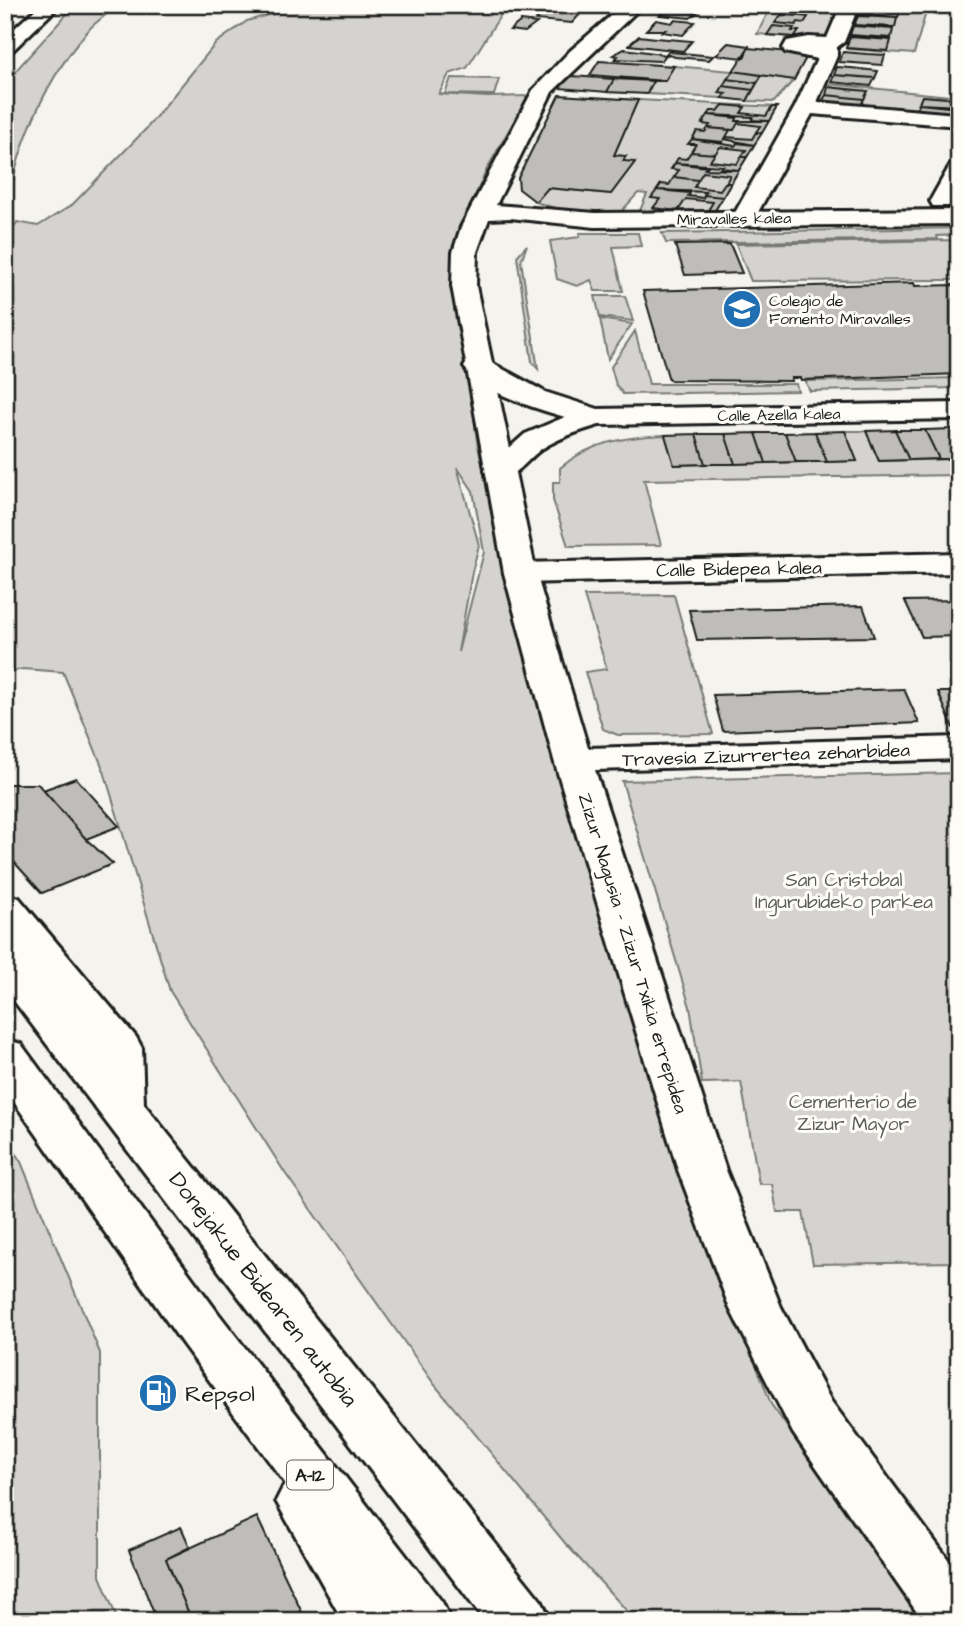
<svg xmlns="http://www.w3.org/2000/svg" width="964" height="1626" font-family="'Architects Daughter',sans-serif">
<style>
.green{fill:#d4d3cf;stroke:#787876;stroke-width:2;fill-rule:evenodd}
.building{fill:#bebdba;stroke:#1c1c1c;stroke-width:2}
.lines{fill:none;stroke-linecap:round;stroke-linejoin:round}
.street-casing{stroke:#1c1c1c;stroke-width:6}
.secondary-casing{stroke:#1c1c1c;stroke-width:6}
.highway-casing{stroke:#1c1c1c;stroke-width:6}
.street{fill:#fdfcf7;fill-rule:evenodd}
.secondary{fill:#fdfcf7;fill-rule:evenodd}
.highway{fill:#fdfcf7;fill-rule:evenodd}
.labels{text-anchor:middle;stroke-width:6;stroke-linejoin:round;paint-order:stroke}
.far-street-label{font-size:16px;fill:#1c1c1c;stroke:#fdfcf7}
.far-poi-label{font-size:16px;fill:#1c1c1c;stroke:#fdfcf7;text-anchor:start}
.shield{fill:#fdfcf7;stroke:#605f5e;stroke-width:2}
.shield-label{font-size:18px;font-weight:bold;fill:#1c1c1c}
.street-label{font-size:19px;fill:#1c1c1c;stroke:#fdfcf7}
.park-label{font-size:19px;fill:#5c5c5b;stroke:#fdfcf7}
.near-street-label{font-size:23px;fill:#1c1c1c;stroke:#fdfcf7}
.near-poi-label{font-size:23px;fill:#1c1c1c;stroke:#fdfcf7;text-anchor:start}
</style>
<rect width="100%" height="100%" fill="#f4f3ee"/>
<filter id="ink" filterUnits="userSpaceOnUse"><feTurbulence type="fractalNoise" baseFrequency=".0143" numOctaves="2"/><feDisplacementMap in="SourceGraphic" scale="14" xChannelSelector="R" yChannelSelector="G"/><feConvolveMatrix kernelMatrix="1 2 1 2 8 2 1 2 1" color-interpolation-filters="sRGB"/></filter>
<g filter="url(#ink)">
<path class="green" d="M75 5H118C108 14 94 22 86 33 40 87 6 168 7 239L17 222 38 226 72 205 146 129 216 43 247 21 304 5H507L467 68 449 74 439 94 488 97 528 96 487 169 464 221 453 254 477 441 508 581 696 1203 771 1404 925 1621H636L565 1543 434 1384 285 1173 170 991 104 771 63 672 23 669 5 673V90L18 68ZM457 467 473 491 484 552 458 652 472 572 479 545Z
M772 5H841L825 40 757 34Z
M862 5H928L914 54 846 49 888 50 890 40 850 37 891 38 893 29 853 26 895 27 896 18 858 14 898 17 900 8Z
M674 66 733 71 720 93 726 94 722 98 647 94 654 80H665Z
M762 75 794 80 774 102 747 101Z
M451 78 499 79 494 95 445 94Z
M830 84 959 97V99L922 96 915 111 860 107 867 91 828 87Z
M638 100 777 107 714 212 639 213 647 194 638 193 620 213C591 212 561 213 534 201L548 188 611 194 634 162 623 161 625 156 614 155Z
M959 228V235L937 236 938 239 666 243 662 233Z
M580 233H638L641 246 613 247 623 291H595L591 280 577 286 557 279 550 241 579 237Z
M959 240V280H942L751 281 736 244Z
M527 245 521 261 538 369 532 362 517 256Z
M595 296H625L633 321 600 317Z
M600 319 632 324 608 359Z
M635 331 649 384H796L798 391 623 394 616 385 611 367Z
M959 378V388L810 391 805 381Z
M845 431H866L879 461 959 459V475L644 480 661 545 568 546 553 500V482H560V468C591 441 626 437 665 435L674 465 857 461Z
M674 595 713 734 618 735 603 729 585 672 607 669 584 596Z
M959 773V1262L813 1264 803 1212H777L772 1184H759L741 1082 702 1083 690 1007 622 781Z
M5 1137 21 1162 100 1353V1576L118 1621H5Z"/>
<path class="building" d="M787 5H809L807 8H813L810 14 783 11Z
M862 5 901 8 898 17 858 14Z
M667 8 685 10 698 12 690 18 660 15Z
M548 9 582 12 572 23 536 20 541 15 546 16 548 14 543 13Z
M781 15 801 16 808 17 804 23 798 22 796 25 775 23Z
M858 16 897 18 895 27 854 25Z
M656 20 672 23 674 20 695 22 683 35 662 32 665 30H646Z
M521 21 537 23 525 32 510 30Z
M773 26 794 28 792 31H799L795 37 767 35Z
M853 26 893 29 891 38 850 35Z
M639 36 656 38 692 41 683 51 629 45Z
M850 37 891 40 888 51 846 48Z
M728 43 749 46 744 58 716 55Z
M748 48 789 52 807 56 794 80 733 71Z
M624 49 647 52 666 55 661 61 615 59 618 56 613 55Z
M669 51 672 52 713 56 709 60 675 57 666 54Z
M843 52 867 54 885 55 882 65 839 62Z
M599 61 674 66 665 81 590 75Z
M837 67 851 68 878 71 875 78 834 75Z
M733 71 762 75 757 83 727 79Z
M834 75 859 77 875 78 871 86 831 82Z
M571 76 614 79 607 92 559 88Z
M614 79 653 81 647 94 607 92Z
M727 79 757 83 753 90 723 86Z
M723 86 753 90 747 101 722 98 726 94 719 93Z
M828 87 846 89 868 91 864 99 826 95Z
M559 95 638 100 614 155 626 156 623 161 635 162 611 194 548 188 536 202 519 189 518 178Z
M826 95 864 99 860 107 821 103Z
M922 96 959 99V106L919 104Z
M919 104 958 108 955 116 915 112Z
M723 105 745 107 741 113 766 116 772 107H777L769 121 752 120 753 117 708 115 711 111H718Z
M708 115 737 118 736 121H769L762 133 756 132 760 126 738 123 734 130 708 128 710 125 702 124Z
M708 128 730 130 726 137 752 139 756 132 762 133 754 145 724 139 723 142 692 139 697 131 705 132Z
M692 139 735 146 737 143 754 145 747 157H741L746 150 720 147 715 154 691 152 696 144H688Z
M691 152 715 154 710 161 737 164 741 157H747L739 170 721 168 723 166 675 163 678 158 686 159Z
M675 163 707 167 705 169 739 170 731 183H726L730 175 703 172 698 180 674 177 679 170 671 169Z
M674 177 698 180 694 187 720 190 725 183H731L723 197 704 195 706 192 657 190 661 184 669 185Z
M657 190 690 193 688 196 703 198 704 195 723 197 714 212H707L713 202 686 199 678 211 653 208 660 199 651 198Z
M730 244 742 273 685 275 675 245Z
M914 283 915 286 955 285 959 291V374L801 380 800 378H791L792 381 669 380 643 291Z
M954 429 959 438V459H939L925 430Z
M895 430 909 460 879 461 866 431Z
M895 430H925L939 459 909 460Z
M845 431 857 461 827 462 815 432Z
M815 432 827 462H796L785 433Z
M756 433 766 463 735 464 725 434Z
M756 433H785L796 462 766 463Z
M696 434 705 464 674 465 665 435Z
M696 434H725L735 464H705Z
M959 600V636L922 637 905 601Z
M863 606 874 637 697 640 689 610Z
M904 689 919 723 723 731 713 695Z
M938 692H959V728H953Z
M76 778 119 826 86 839 43 790Z
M10 784H38L86 839 113 864 42 893 5 852V787Z
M257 1517 306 1621H192L166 1559Z
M181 1527 190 1547 166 1559 192 1621H157L129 1550Z"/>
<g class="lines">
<g class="street-casing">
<path id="street" d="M841 5H859L844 42 837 47V56L817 102 956 114H959V126L812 114 752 223H736L732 218 795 107 817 59 785 52 783 48 787 41 809 37 827 38Z
M478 359 488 361 545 392 598 409 959 403V419L599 425C582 430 564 436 548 445 526 456 517 484 490 477L485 471 490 465 525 434 565 417C536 409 482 392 464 367L468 361Z
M959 553V573L520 583 509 580 504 573 509 566 520 563Z"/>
</g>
<g class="secondary-casing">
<path id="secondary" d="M623 5H643L552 92 496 205 595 213 959 210V224L595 227 510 218 489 219 477 252 476 286 536 573 588 748 959 737V759L595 770 726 1170 781 1307 831 1401 959 1574V1621H923L793 1433 730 1309 678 1170 554 760 504 573 452 286 453 252 461 227 533 90 570 51Z
M959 162C959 180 959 191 949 206H933L930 201 948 169 951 164Z"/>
</g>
<g class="highway-casing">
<path id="highway" d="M40 5H60L12 51 5 53V37Z
M5 894 19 898 136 1037 142 1048 144 1104 542 1602 551 1621H485L5 989V945L16 948 5 935Z
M5 1039 21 1044 218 1313 442 1602 451 1621H343L276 1501 285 1483 182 1343 5 1089Z"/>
</g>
<use href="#street" class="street"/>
<use href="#secondary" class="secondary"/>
<use href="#highway" class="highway"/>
</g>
</g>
<defs>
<g id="school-disc" transform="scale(2.0125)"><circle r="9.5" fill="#1f6fb2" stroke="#fdfcf7"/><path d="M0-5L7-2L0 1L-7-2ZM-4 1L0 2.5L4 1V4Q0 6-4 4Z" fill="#fff"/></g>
<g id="fuel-disc" transform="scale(2.0125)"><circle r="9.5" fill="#1f6fb2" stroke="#fdfcf7"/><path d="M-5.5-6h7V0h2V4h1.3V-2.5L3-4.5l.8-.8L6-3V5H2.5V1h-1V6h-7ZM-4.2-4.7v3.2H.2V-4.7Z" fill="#fff"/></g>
</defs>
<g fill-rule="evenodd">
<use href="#school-disc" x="742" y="309"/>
<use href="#fuel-disc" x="158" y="1393"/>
</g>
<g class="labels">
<g class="far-street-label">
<text transform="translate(734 218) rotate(-1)" y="6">Miravalles kalea</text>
<text transform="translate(779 414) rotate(-1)" y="6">Calle Azella kalea</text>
</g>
<g class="far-poi-label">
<text x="769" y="306">Colegio de<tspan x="769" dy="18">Fomento Miravalles</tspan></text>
</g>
<rect class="shield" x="287" y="1460.5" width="46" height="29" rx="5"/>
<g class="shield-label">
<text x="310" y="1481">A-12</text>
</g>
<g class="street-label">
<text transform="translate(739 568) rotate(-1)" y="7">Calle Bidepea kalea</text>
<text transform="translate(766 754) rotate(-2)" y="7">Travesía Zizurrertea zeharbidea</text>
<text transform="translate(634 953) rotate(73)" y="7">Zizur Nagusia - Zizur Txikia errepidea</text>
</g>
<g class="park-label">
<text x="844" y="886">San Cristobal<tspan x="844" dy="22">Ingurubideko parkea</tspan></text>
<text x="853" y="1108">Cementerio de<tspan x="853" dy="22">Zizur Mayor</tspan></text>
</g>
<g class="near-street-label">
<text transform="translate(264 1289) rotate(52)" y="8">Donejakue Bidearen autobia</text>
</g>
<g class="near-poi-label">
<text x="185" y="1401">Repsol</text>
</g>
</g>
<rect width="964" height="1626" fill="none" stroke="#fdfcf7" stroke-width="28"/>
<rect x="14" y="14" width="936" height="1598" fill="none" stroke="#1c1c1c" stroke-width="2.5" filter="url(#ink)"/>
</svg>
